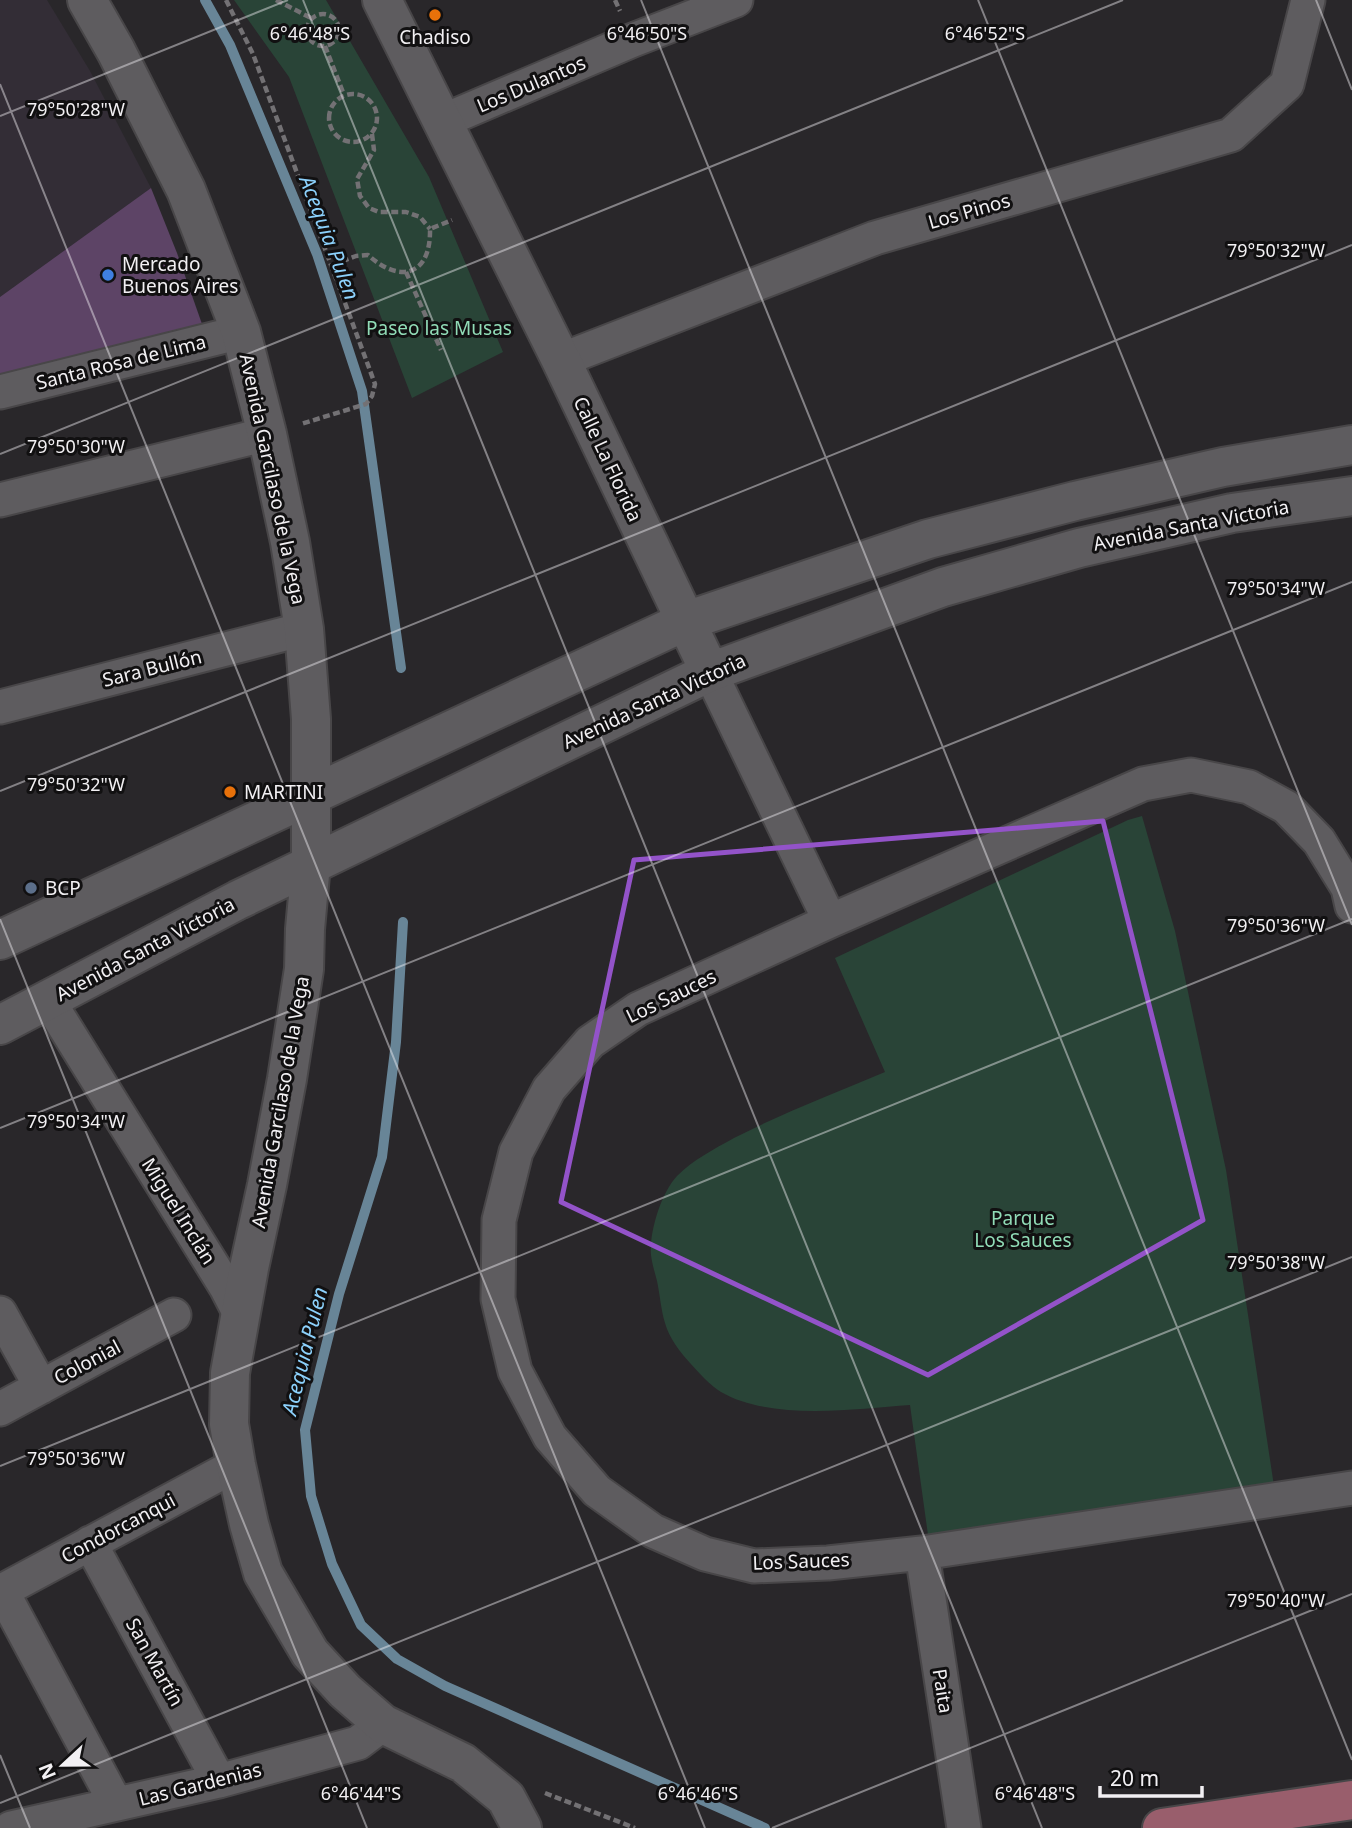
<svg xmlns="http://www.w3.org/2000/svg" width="1352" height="1828" font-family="'Noto Sans',sans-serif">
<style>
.built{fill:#332d36}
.green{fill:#294437}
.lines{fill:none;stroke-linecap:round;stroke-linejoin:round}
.stream{stroke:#688597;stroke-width:10}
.building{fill:#5d4466}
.street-casing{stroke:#484648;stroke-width:37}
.secondary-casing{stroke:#484648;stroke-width:42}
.primary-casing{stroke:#484648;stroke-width:42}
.path{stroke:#737174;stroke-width:4.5;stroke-dasharray:7 3.5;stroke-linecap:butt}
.street{stroke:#5e5c5f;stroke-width:33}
.secondary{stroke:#5e5c5f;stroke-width:38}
.primary{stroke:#995e6c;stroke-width:38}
.marked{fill:none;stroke:#9353c9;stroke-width:5;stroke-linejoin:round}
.ticks{fill:none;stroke:#f2f0f3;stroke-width:2;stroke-opacity:0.45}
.food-dot{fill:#e8710a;stroke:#111011;stroke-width:2.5}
.shop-dot{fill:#3f7fe0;stroke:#111011;stroke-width:2.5}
.service-dot{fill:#5c6f8a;stroke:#111011;stroke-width:2.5}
.labels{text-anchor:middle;stroke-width:6;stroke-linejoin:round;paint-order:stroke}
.poi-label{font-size:19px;fill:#f2f0f3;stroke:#111011;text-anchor:start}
.street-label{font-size:19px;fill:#f2f0f3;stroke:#111011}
.park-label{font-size:19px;fill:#91dcb7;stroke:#111011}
.water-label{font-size:21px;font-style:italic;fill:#8cd1fc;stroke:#111011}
.ticks-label{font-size:18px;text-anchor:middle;fill:#f2f0f3;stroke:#111011;stroke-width:6;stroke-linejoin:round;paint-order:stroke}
</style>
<rect width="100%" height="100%" fill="#29272a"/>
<path class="built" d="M0 0H47L90 71 151 188 0 297Z"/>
<path class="green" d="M234 0H326L429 177 503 352 412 398 289 77Z
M1142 816 1175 931 1226 1170 1274 1486 938 1539 928 1535 910 1405C854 1409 771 1421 721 1392 710 1385 699 1373 690 1363 680 1352 669 1338 665 1323 661 1310 660 1295 657 1281 655 1273 652 1264 651 1255 649 1233 661 1193 677 1176 693 1160 714 1149 734 1138 783 1113 835 1093 885 1072L835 958 1128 820Z"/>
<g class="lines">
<path class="stream" d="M205 0 230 45 317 254 362 391 401 668
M403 922 396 1042 382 1157 339 1294 305 1430 311 1496 332 1564 361 1625 397 1659 445 1686 765 1828"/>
</g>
<path class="building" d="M151 188 177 253 202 324 0 376V297Z"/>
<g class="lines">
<g class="street-casing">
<path id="street" d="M443 121 633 40 736 0
M561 360 875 238 1231 135 1287 84 1308 0
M0 392 241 332
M0 500 267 434
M710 672 830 921
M0 707 304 629
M1352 906 1348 888 1319 841 1286 807 1249 787 1191 775 1143 784 830 921 638 1009 590 1042 549 1089 516 1152 499 1220 498 1299 515 1371 550 1437 597 1491 653 1531 705 1554 754 1566 828 1563 922 1553 1352 1488
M48 1000 226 1287 241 1316
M0 1313 41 1387
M0 1409 174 1315
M90 1543 219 1781
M922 1553 964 1828
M2 1591 116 1804
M0 1592 236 1465
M11 1828 219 1781 358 1743 383 1724"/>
</g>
<g class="secondary-casing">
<path id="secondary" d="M87 0 116 51 186 190 241 332 267 434 290 542 304 629 311 719V864L305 929 304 969 287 1079 267 1185 249 1268 230 1373 229 1424 236 1465 249 1524 263 1573 310 1653 345 1691 383 1724 463 1763 506 1798 522 1828
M382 0 561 360 710 672
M0 940 686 621 928 539 1075 501 1223 467 1352 445
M0 1025 238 900 710 672 943 587 1079 548 1232 513 1352 496"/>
</g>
<g class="primary-casing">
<path id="primary" d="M1162 1828 1352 1800"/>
</g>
<path class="path" d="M226 0 253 54 375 384 372 396 366 404 301 424
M276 0 313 19
M615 0 620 11
M307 30a16 16 0 1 1 32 0a16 16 0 1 1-32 0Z
M325 46 344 95
M329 118a24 24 0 1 1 48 0a24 24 0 1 1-48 0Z
M372 134 374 150 357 179 360 196 369 208 379 212H406L420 217 430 229
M332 265 356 256 368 255C400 284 431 276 430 229L452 220
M406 272 441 350
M545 1793 635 1828"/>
<use href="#street" class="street"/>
<use href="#secondary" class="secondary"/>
<use href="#primary" class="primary"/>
</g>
<path class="marked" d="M1103 821 1203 1220 928 1375 561 1202 634 860Z"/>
<path class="ticks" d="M303 0 1042 1828M641 0 1352 1760M978 0 1352 925M1316 0 1352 90M0 84 705 1828M0 116 288 0M0 454 1123 0M0 791 1352 245M0 919 367 1828M0 1128 1352 582M0 1466 1352 919M0 1755 30 1828M0 1803 1352 1257M772 1828 1352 1594"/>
<g class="food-dot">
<circle cx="435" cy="15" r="7"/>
<circle cx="230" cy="792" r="7"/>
</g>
<circle class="shop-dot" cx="108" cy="275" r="7"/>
<circle class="service-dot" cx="31" cy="888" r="7"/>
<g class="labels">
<g class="poi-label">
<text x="435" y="44" text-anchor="middle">Chadiso</text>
<text x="122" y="271">Mercado<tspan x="122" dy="22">Buenos Aires</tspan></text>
<text x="244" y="799">MARTINI</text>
<text x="45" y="895">BCP</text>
</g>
<g class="street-label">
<text transform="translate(531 84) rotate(-23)" y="7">Los Dulantos</text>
<text transform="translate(969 211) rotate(-16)" y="7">Los Pinos</text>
<text transform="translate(121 362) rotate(-14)" y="7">Santa Rosa de Lima</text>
<text transform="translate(608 459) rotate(65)" y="7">Calle La Florida</text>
<text transform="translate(273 479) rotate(78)" y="7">Avenida Garcilaso de la Vega</text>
<text transform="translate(1191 525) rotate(-11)" y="7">Avenida Santa Victoria</text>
<text transform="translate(152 668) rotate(-14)" y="7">Sara Bullón</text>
<text transform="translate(654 701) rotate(-25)" y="7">Avenida Santa Victoria</text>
<text transform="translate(145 949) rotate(-28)" y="7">Avenida Santa Victoria</text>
<text transform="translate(671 996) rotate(-26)" y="7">Los Sauces</text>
<text transform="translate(280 1102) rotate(-80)" y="7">Avenida Garcilaso de la Vega</text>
<text transform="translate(179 1211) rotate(58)" y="7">Miguel Inclán</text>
<text transform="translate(87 1362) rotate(-28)" y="7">Colonial</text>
<text transform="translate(118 1528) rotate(-28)" y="7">Condorcanqui</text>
<text transform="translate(801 1561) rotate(-2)" y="7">Los Sauces</text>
<text transform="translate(155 1662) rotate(61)" y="7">San Martín</text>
<text transform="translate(943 1691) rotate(81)" y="7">Paita</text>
<text transform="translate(200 1784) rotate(-14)" y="7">Las Gardenias</text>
</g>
<g class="park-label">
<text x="439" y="335">Paseo las Musas</text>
<text x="1023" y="1225">Parque<tspan x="1023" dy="22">Los Sauces</tspan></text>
</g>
<g class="water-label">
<text transform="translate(329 238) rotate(69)" y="7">Acequia Pulen</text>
<text transform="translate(305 1351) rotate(-76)" y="7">Acequia Pulen</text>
</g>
</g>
<g class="ticks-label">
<text x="985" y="40">6°46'52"S</text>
<text x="310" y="40">6°46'48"S</text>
<text x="647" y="40">6°46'50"S</text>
<text x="76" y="116">79°50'28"W</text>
<text x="1276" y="257">79°50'32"W</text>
<text x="76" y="453">79°50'30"W</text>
<text x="1276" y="595">79°50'34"W</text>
<text x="76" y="791">79°50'32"W</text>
<text x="1276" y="932">79°50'36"W</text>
<text x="76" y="1128">79°50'34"W</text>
<text x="1276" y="1269">79°50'38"W</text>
<text x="76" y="1465">79°50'36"W</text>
<text x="1276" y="1607">79°50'40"W</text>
<text x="361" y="1800">6°46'44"S</text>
<text x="698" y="1800">6°46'46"S</text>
<text x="1035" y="1800">6°46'48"S</text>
</g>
<g transform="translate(63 1765) rotate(248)" stroke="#111011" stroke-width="5" paint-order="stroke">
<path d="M0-5L12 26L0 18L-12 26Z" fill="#f2f0f3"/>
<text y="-10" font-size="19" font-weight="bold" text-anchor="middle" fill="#f2f0f3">N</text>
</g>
<path d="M1100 1786v10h102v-10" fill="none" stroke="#f2f0f3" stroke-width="3.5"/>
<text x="1110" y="1786" font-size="21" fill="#f2f0f3" stroke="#111011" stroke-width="5" paint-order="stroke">20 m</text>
</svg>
